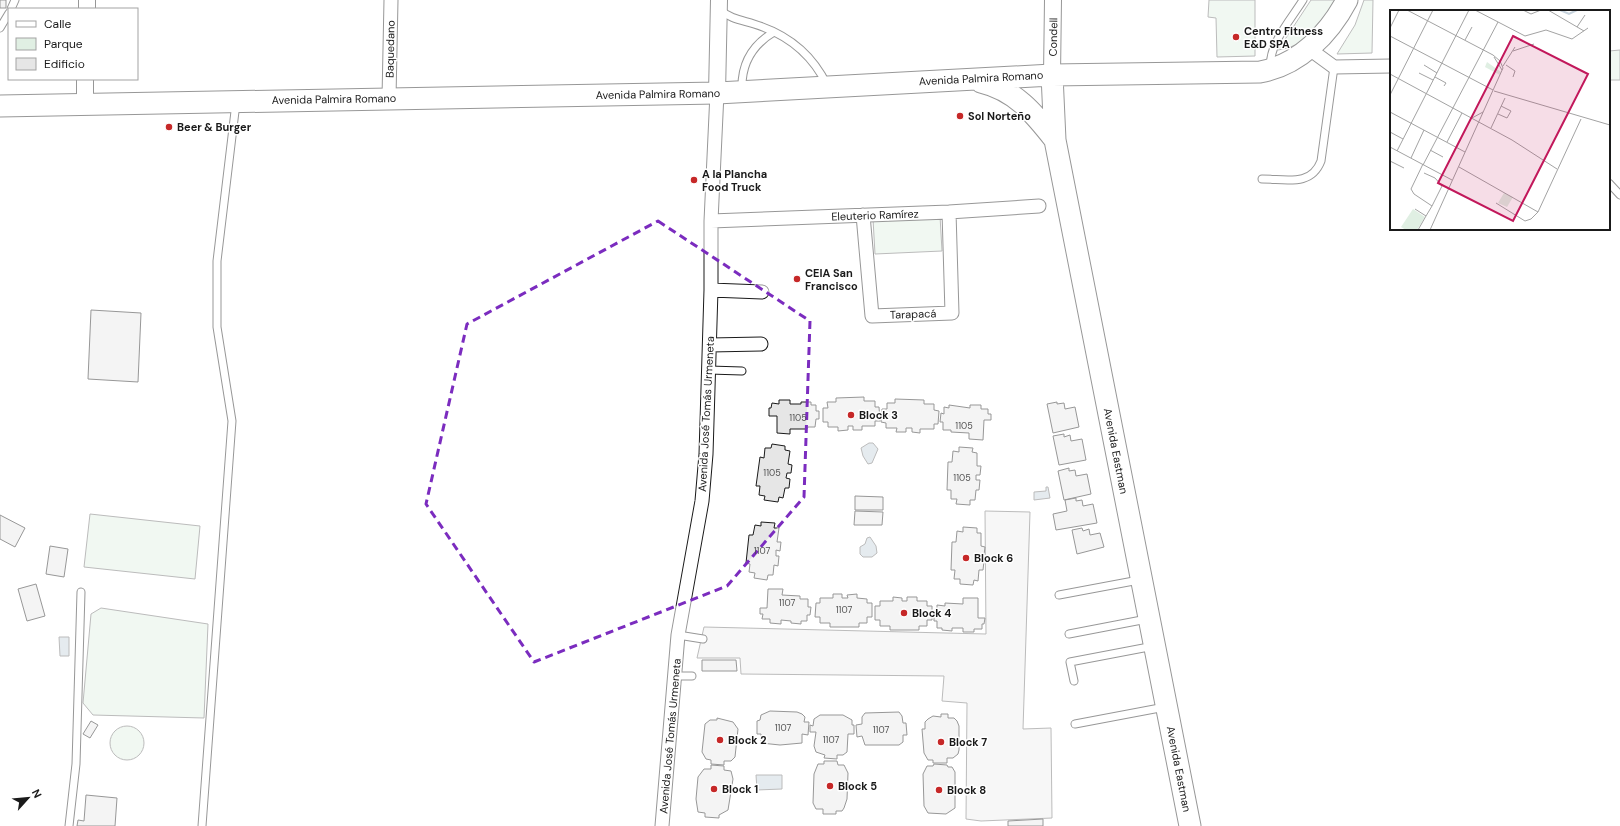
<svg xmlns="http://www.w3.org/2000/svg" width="1620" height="826" font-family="'DM Sans',sans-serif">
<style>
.green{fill:#e0efe3;stroke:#6a6a6a}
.parking{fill:#ededed;stroke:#6a6a6a}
.water{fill:#c6d2dc;stroke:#6a6a6a}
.building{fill:#e6e6e6;stroke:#1a1a1a}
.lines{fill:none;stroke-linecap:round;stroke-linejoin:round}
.service-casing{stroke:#1a1a1a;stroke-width:9}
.minor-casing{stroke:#1a1a1a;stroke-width:15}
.tertiary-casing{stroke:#1a1a1a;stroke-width:18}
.primary-casing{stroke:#1a1a1a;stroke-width:23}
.service{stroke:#fff;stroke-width:7}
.minor{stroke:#fff;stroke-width:13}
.tertiary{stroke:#fff;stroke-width:16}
.primary{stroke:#fff;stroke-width:21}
.marked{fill:none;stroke:#7b2cbf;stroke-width:3;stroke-dasharray:8 5;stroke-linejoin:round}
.poi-dot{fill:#c62828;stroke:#fff;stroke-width:1.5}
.labels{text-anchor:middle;stroke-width:3;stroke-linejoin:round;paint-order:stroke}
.number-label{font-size:9px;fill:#4d4d4d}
.poi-label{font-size:11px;font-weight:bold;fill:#1a1a1a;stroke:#fff;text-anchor:start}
.street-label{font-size:11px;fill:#1a1a1a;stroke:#fff}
.inset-river{fill:none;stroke:#c6d2dc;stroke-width:2}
.inset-road{fill:none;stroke:#a3a3a3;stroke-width:1}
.view{fill:#c2185b;fill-opacity:0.15;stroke:#c2185b;stroke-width:2}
.inset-edge{fill:none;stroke:#1a1a1a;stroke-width:2}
</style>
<rect width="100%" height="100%" fill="#fff"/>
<path class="green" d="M1209 0H1255V56L1217 57 1216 18 1208 17Z
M1311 0H1338C1321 24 1310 45 1278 50Z
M1364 0H1373L1372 53 1337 54 1355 25Z
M1620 50V80H1609V51Z
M940 216 942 251 875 254 873 219Z
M90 514 200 526 195 579 84 567Z
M101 608 208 624 204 718 93 715 83 703 91 614Z
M110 743a17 17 0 1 1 34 0a17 17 0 1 1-34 0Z"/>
<path class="parking" d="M985 511 1030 512 1023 729 1051 728 1052 818 981 821 966 819 967 703 942 701 944 676 741 674 740 658H697L704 627 986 634Z"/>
<path class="water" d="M869 443H873L878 449 872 463 868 464 863 456 861 448Z
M1046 487H1048L1050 498 1034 500V492L1046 491Z
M870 537 876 546 877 553 872 557H863L860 554V547L865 544 867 538Z
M59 637H69V656H60Z
M756 775H782V789L757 790Z"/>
<path class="building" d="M0 0H6V8H0Z
M91 310 141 313 138 382 88 379Z
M864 397V401H875V407H879L880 421H875V426H862V430H853V426H848V430L838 431V427H828V422H823V408H828L827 402H836V398Z
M895 399 924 400V404H934V410L939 411 938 424H934V429H920V433L912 432V428H906V432H896L897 428H886V423L881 422 882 409H887V403H895Z
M779 400H790V404H801V402H811V405H816V411H819V419H816L815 427H808L807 429H790V434L777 433V416H769V408H771L772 403 779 404Z
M1057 402V404L1064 403 1065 409 1075 407 1079 427 1053 433 1047 404Z
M949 405 970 408V405H981V409H988V414H991V420H984L983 440 969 439V433L951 432V430H943V422H940L941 413 944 414V407L949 408Z
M1064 434V437L1070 435 1071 441 1082 439 1086 460 1059 465 1053 436Z
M772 444 785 446V450L790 451 788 464 792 465 791 473H787L786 478 790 479 789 488H785L783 498 779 497 778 502 764 500 765 496 759 495 760 486H756L760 457 764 458 765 448H771Z
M959 447 973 448 972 452 977 453V466H981L980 475H976V480H980L979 490H976L975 500H970V505L956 504 957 499H951V490H947L948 462H952L953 451 959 452Z
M1069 468V471L1075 470 1076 476 1087 474 1091 494 1064 500 1058 471Z
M855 496 883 497V510H855Z
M1076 498V501L1082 500 1083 506 1093 504 1097 523 1056 530 1053 514 1067 511 1065 500Z
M855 511 883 512 882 525H854Z
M0 515 25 528 15 547 0 539Z
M761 522 775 523 774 528H779L777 542H781L780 551 776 550V556H779L778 566 774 565 773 575H768L767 580 754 578 755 573 749 572 750 564 746 563 749 535H753L755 525 761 526Z
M963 527 977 528V533H981V546L985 547 984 555H980V561H984L983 570H979L978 581 974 580 973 585 960 584V579H954L955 570H951L952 542H956L957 531 963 532Z
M1082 528 1083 531 1089 529 1090 535 1100 533 1104 547 1077 554 1072 530Z
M50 546 68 549 64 577 46 574Z
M36 584 45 616 27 621 18 589Z
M768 589H783L782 595 800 596V599H808V607H811L810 615H807V621H801V624L791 623V621L781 620V624L770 623V619H762L763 614H760V608H767Z
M833 594H842V598H848L847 595 857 594V598L867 599V603H872V617H867V623H859V627H830V623H820V617H815L816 603H820V598H833Z
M893 597 902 598V601H907V597H917V601H927V606H932V620H927V626H919V630H890V626H880V620H875V606H880V601H893Z
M963 598H978V618H985L984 624H982V629H974V632H963V628H952V631L942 630V628H937V621H934V613H937V605L945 606V603L963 604Z
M702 660H736L737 671H702Z
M770 711 797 712 802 714 805 717 804 722H809L808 735 802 734V743L780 745 761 743V734H757V721L760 720 761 715Z
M899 712 902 716 903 723H906L907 735H903V742L899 745H865L862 736 857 737 856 725 862 724V717L865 713Z
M941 714H948V718H954L957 721 959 726V750L958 754 953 758H947V763H933V760H928L924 753 922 729H925V722L928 719 933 716 941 717Z
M820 715H843L852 720V725H854V734H848L847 752 843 755H837V759L824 758 825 755 816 752 814 746 816 732H810V725L813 726 814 719Z
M717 718 733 722 738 729 735 757 731 761H724V765L711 764V760L706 759 702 752 705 724 710 720H717Z
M91 721 98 725 90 738 83 734Z
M824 761H837L838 765H844L848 773 847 799 844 808 842 811H836V814H823V809H816L813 803 814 774 818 764H824Z
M934 764 947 765 948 767H952L955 772V808L946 814 928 813 924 806 923 774 927 766H933Z
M711 765 724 766V770L731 771 733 779 728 810 719 815V818L705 817V813L698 812 696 799 698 777 704 769H711Z
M86 795 117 798 115 826H77L78 820 84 821Z
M1043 819V826H1008V821Z"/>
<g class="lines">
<g class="service-casing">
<path id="service" d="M11 9 15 0
M720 10C731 19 741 20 754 24 787 34 812 54 827 85
M0 28 9 13
M1271 68C1267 46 1292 18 1303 0
M742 90C741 64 752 45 774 32
M1262 179C1286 179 1311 187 1321 161L1334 67
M1609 183 1620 195
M709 370 742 371
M1059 595 1139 580
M1069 634 1147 619
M678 635 703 639
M674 676H692
M1074 681 1070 662 1154 646
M1075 724 1165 707
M69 826 76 764 81 592
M202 826 232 421 217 327V261L236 103"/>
</g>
<g class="minor-casing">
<path id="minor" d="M1308 48 1334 67 1391 66
M389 98 391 0
M863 215 872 316 952 313 949 212
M711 221 949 212 1039 206
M711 290 762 292
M710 345 761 344
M662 826 678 635 702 501 706 454 711 290V221L717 93"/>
</g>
<g class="tertiary-casing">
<path id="tertiary" d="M87 9V0
M1052 75 1053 0
M717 93 719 0
M85 103V79"/>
</g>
<g class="primary-casing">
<path id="primary" d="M1052 75 1055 140 1190 826
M981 82C1015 90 1034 113 1055 140
M0 106 717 93 1052 75 1260 72C1299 65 1329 34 1347 0"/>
</g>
<use href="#service" class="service"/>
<use href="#minor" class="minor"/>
<use href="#tertiary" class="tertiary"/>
<use href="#primary" class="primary"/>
</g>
<path d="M0 0H1620V826H0ZM658 221 810 321 804 497 727 586 534 662 426 504 467 324Z" fill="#fff" fill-opacity=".55" fill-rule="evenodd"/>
<path class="marked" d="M658 221 810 321 804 497 727 586 534 662 426 504 467 324Z"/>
<g class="poi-dot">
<circle cx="1236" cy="37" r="4"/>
<circle cx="960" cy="116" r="4"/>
<circle cx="169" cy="127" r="4"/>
<circle cx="694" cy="180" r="4"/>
<circle cx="797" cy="279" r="4"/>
<circle cx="851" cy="415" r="4"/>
<circle cx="966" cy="558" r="4"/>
<circle cx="904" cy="613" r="4"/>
<circle cx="720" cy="740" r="4"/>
<circle cx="941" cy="742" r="4"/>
<circle cx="830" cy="786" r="4"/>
<circle cx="714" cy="789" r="4"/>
<circle cx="939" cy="790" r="4"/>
</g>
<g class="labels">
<g class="number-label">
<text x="798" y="421">1105</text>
<text x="964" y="429">1105</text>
<text x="772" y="476">1105</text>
<text x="962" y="481">1105</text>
<text x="762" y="554">1107</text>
<text x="787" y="606">1107</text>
<text x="844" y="613">1107</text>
<text x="783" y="731">1107</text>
<text x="881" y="733">1107</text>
<text x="831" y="743">1107</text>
</g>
<g class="poi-label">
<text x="1244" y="35">Centro Fitness<tspan x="1244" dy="13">E&amp;D SPA</tspan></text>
<text x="968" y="120">Sol Norteño</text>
<text x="177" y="131">Beer &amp; Burger</text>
<text x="702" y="178">A la Plancha<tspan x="702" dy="13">Food Truck</tspan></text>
<text x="805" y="277">CEIA San<tspan x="805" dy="13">Francisco</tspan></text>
<text x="859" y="419">Block 3</text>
<text x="974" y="562">Block 6</text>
<text x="912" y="617">Block 4</text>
<text x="728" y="744">Block 2</text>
<text x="949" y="746">Block 7</text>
<text x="838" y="790">Block 5</text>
<text x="722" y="793">Block 1</text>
<text x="947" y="794">Block 8</text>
</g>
<g class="street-label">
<text transform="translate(1053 37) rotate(-89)" y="4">Condell</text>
<text transform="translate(390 49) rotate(-89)" y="4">Baquedano</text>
<text transform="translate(981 78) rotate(-3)" y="4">Avenida Palmira Romano</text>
<text transform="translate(658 94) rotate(-1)" y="4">Avenida Palmira Romano</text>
<text transform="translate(334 99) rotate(-1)" y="4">Avenida Palmira Romano</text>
<text transform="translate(875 215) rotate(-2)" y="4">Eleuterio Ramírez</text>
<text transform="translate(913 314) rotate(-2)" y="4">Tarapacá</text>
<text transform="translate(706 414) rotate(-87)" y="4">Avenida José Tomás Urmeneta</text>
<text transform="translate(1116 451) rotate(79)" y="4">Avenida Eastman</text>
<text transform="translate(670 736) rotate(-85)" y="4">Avenida José Tomás Urmeneta</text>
<text transform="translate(1179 769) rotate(79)" y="4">Avenida Eastman</text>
</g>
</g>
<g transform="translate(1390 10)">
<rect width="220" height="220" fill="#fff"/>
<path d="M97 52 111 62 110 65 95 57ZM114 183 123 187 117 197 108 193ZM23 199 35 207 27 220H16L11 217Z" fill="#e0efe3"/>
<path class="inset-river" d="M170 0 179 4 187 0"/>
<path class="inset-road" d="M17 0 103 45 110 51 113 58 40 220M85 0 135 26 156 20 182 29 198 18M133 0 141 4 151 0M158 0 194 21M187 17 195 5M0 18 9 0M0 26 103 80M75 30 82 17M123 41 144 34M104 47 112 60M34 55 47 63M116 55 125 61 123 67M113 56 125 37M29 63 43 70M0 64 122 130 167 159M45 67 56 73 54 76M104 81 220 115M0 85 43 0M0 102 75 142M108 104 117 108 121 101 111 96M82 108 93 102M101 118 115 88M0 122 13 129M57 132 72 103M0 137 62 170M40 140 53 147M7 141 79 0M21 148 34 120M0 151 14 158M33 155 108 12M69 157 148 202 191 109M34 163 45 168 52 176 42 196M106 193 135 211 141 209 148 202M25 199 36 206 42 196 24 184 21 179 33 154M28 220 36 206"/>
<path class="view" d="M123 26 198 64 123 211 48 173Z"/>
<rect width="220" height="220" class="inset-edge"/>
</g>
<rect x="8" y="8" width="130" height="72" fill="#ffffff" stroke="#a3a3a3"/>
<rect x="16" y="21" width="20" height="6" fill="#ffffff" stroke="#a3a3a3"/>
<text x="44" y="28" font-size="12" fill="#1a1a1a">Calle</text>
<rect x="16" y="38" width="20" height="12" fill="#e0efe3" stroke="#a3a3a3"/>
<text x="44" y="48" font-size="12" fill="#1a1a1a">Parque</text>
<rect x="16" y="58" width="20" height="12" fill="#e6e6e6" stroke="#a3a3a3"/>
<text x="44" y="68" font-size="12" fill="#1a1a1a">Edificio</text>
<g transform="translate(28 798) rotate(63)" stroke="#ffffff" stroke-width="3" paint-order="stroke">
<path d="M0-3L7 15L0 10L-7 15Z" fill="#1a1a1a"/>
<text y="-6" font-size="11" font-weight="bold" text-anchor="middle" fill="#1a1a1a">N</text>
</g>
</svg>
